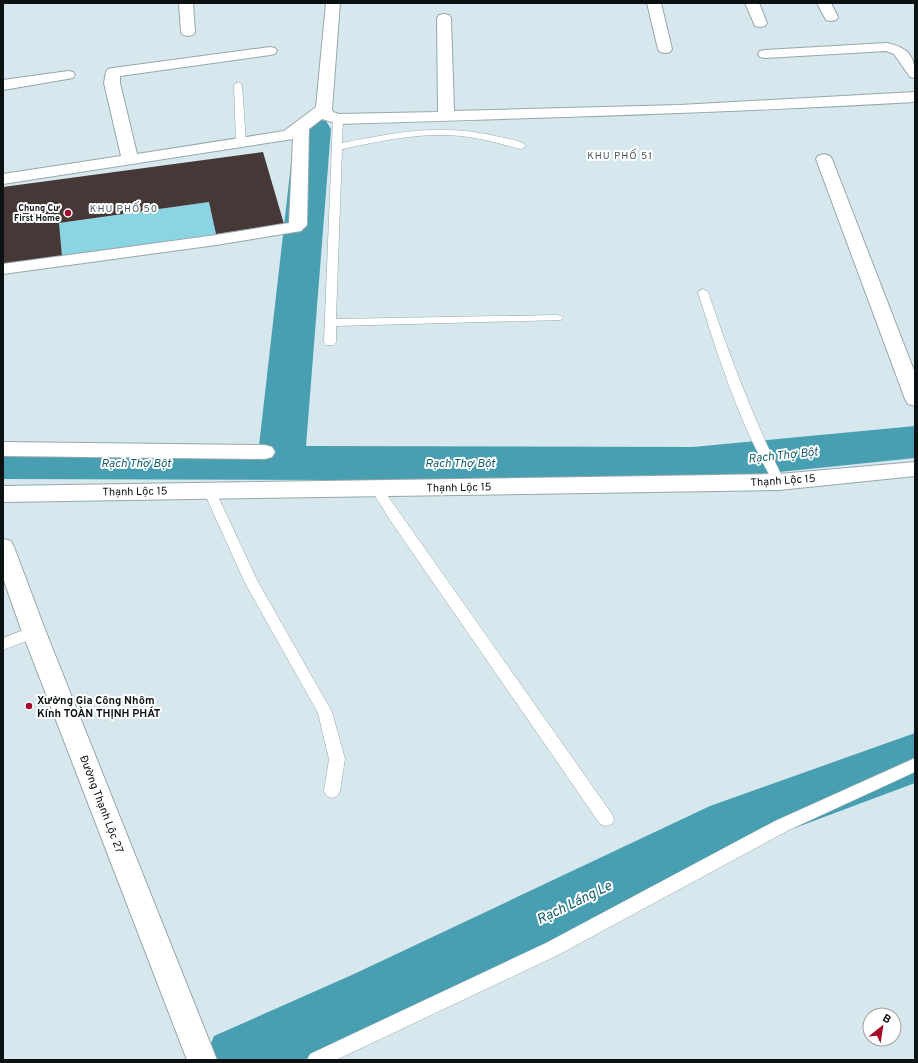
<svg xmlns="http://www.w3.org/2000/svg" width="918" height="1063" font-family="Overpass,sans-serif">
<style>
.green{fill:#8bd4e4}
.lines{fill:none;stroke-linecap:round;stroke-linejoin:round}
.river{fill:#479fb1;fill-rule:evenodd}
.building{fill:#463837}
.lane-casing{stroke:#96a7ab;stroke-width:1}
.street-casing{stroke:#96a7ab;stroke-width:2}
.secondary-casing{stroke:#96a7ab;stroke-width:2}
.lane{fill:#fff;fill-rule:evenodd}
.street{fill:#fff;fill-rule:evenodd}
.secondary{fill:#fff;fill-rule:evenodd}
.poi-dot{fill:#a50a2a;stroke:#fff;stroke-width:1.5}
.labels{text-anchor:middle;stroke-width:4;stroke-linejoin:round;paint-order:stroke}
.far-poi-label{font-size:9px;font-weight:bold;fill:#0c1214;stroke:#fff;text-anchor:end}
.far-neighbourhood-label{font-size:10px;letter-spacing:1px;fill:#455559;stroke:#fff}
.street-label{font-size:11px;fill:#0c1214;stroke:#fff}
.poi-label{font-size:11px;font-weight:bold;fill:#0c1214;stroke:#fff;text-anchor:start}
.water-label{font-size:12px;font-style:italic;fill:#145d6a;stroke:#fff}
.near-water-label{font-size:14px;font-style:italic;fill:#145d6a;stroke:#fff}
</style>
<rect width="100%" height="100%" fill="#d6e8ed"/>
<path class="green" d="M209 202 216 234 62 256 59 223Z"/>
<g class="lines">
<path class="river" d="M313 118 326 121 331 129 306 446 693 447 915 426V458L693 481 3 479V445L259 446 295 129 300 121Z
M915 733V783L752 844 400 1020 314 1060H204L214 1036 354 974 710 806Z"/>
</g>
<path class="building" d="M263 152 284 224 216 234 209 202 59 223 62 256 3 264V187Z"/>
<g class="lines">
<g class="lane-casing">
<path id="lane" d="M238 82 242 85 246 143 241 146 236 143 234 85Z
M338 116 343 119 342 143C399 132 442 123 500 137 507 139 521 140 526 146L521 149C501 144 481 138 461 136 420 132 381 141 342 149L336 319 557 315 561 316 563 318 561 320 336 326V342L334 345H326L324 342 333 119Z
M703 289 708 292C730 357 754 421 785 482L783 485 779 487 775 485C740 425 718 357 698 292Z
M376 483 380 485 612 814 614 819 612 824 606 826 600 824 390 520 370 488 372 485Z
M209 485 213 487 215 490 258 582 332 712 345 759 340 791 337 796 332 798 327 796 324 791 329 759 318 713 245 583 203 490 205 487Z
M34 626 39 628 41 632 39 636 3 650V638Z
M915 758V772L787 831 558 955 336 1060H307L310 1054 546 943 775 821Z"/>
</g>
<g class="street-casing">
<path id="street" d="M179 3H193L195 32 193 35 188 36 183 35 181 32Z
M326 3H340L332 109 333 112 339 114 438 112 437 18 439 15 444 14 449 15 451 18 454 111 680 105 915 92V102C723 113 531 118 338 124L322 119 309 129 307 225 301 231 216 245 3 274V264L216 235 289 223 293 139 3 184V174L121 156 104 83 106 72 108 69 113 68 270 47 275 48 277 51 275 54 270 55 120 76V83L137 154 284 131 316 107Z
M647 3H661L672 49 670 52 665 53 660 52 658 49Z
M745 3H759L767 23 765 26 760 27 755 26Z
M817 3H831L838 17 836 20 831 21 826 20Z
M887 43C909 48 915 56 915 78L910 77 894 54 886 51 765 58 760 57 758 54 760 51 765 50Z
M68 71 73 72 75 75 73 78 3 90V80Z
M824 154 830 156 832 159 915 373V406L908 404 905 399 816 159 818 156Z
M3 442 265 445 272 447 275 452 272 457 265 459 3 456Z
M915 462V476L779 490 3 502V486L779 474Z"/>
</g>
<g class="secondary-casing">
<path id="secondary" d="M3 539 11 541 14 547 46 632 217 1060H187L22 632 3 578Z"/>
</g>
<use href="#lane" class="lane"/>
<use href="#street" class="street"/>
<use href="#secondary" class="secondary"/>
</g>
<g class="poi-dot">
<circle cx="68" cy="213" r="4"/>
<circle cx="29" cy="706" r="4"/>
</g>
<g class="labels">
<g class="far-poi-label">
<text x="60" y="211">Chung Cư<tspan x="60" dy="10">First Home</tspan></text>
</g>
<g class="far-neighbourhood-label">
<text x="620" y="159">KHU PHỐ 51</text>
<text x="124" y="212">KHU PHỐ 50</text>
</g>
<g class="street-label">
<text transform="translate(783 480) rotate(-4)" y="4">Thạnh Lộc 15</text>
<text transform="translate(459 487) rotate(-1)" y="4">Thạnh Lộc 15</text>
<text transform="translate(135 491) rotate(-1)" y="4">Thạnh Lộc 15</text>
<text transform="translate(102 804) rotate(69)" y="4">Đường Thạnh Lộc 27</text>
</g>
<g class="poi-label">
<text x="37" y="704">Xưởng Gia Công Nhôm<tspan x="37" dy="13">Kính TOÀN THỊNH PHÁT</tspan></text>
</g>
<g class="water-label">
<text transform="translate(783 455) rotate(-6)" y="4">Rạch Thợ Bột</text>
<text x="136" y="467">Rạch Thợ Bột</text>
<text x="460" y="467">Rạch Thợ Bột</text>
</g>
<g class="near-water-label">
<text transform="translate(574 902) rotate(-26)" y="5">Rạch Láng Le</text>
</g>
</g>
<rect width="918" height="1063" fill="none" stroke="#0c1214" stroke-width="8"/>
<g transform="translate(882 1027) rotate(30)"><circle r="19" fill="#ffffff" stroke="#9ea0a1"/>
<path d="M0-3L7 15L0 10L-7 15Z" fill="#a50a2a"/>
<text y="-6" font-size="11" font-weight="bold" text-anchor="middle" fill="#0c1214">B</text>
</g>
</svg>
